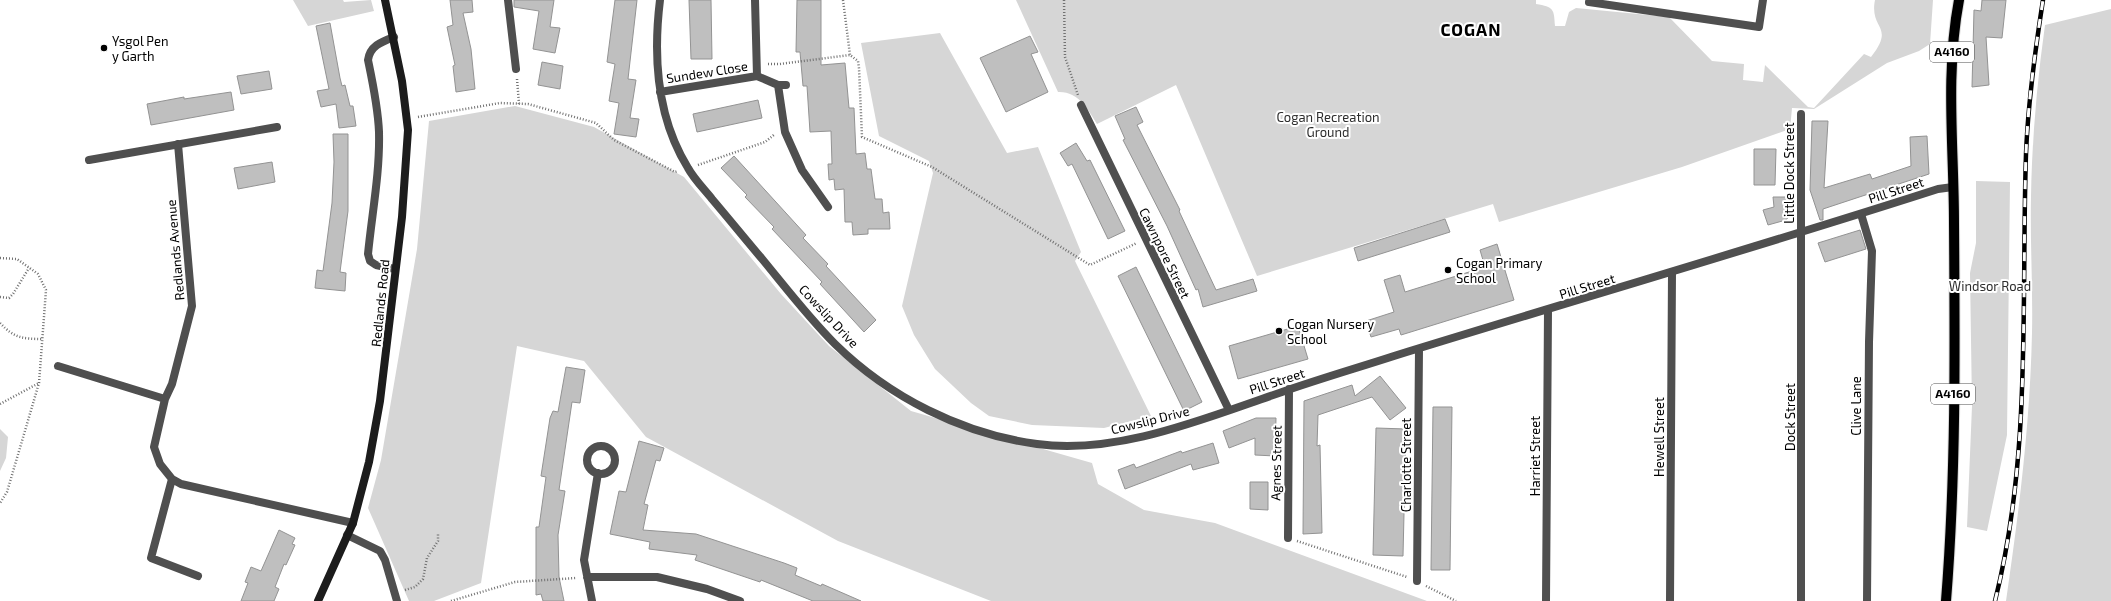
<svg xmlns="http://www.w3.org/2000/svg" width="2111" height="601" font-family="'Exo 2',sans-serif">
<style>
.green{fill:#d6d6d6}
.building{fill:#bfbfbf;stroke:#939393}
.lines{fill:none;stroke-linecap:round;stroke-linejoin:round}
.primary-casing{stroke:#dbdbdb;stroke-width:12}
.path{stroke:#717171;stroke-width:2.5;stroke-dasharray:1 2;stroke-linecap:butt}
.service{stroke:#4f4f4f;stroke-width:8}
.minor{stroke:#4f4f4f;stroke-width:8}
.secondary{stroke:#1c1c1c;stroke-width:8}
.primary{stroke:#000;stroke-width:10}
.rail-casing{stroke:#000;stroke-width:4.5}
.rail{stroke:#fff;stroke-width:3;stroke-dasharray:9;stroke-linecap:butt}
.poi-dot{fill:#000;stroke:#fff;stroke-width:1.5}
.labels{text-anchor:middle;stroke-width:4;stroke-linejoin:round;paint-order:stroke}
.shield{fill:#fff;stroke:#4c4c4c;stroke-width:1}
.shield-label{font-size:12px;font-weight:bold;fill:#000}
.poi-label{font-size:13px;fill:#000;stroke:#fff;text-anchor:start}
.street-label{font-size:13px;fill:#000;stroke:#fff}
.park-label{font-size:13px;fill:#2d2d2d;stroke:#fff}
.district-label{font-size:17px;font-weight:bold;letter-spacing:1px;fill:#000;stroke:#fff}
</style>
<rect width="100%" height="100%" fill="#fff"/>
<path class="green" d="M293 0H343L344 2 371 0 374 11 308 26Z
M1016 0H1536V4C1554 7 1554 9 1555 26H1565L1569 12 1576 8 1669 17 1712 61 1744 64 1743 80 1763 82 1765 65 1808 107 1814 108 1864 54 1871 57C1896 25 1869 30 1875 0H1933L1930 44 1919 51 1887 63 1814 109 1792 108 1790 129 1682 167 1499 222 1493 204 1257 276 1176 85 1097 124C1088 109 1078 91 1058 92Z
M2111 9V601H2006C2019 511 2030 425 2032 333 2033 288 2030 242 2031 197 2032 139 2037 82 2045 25Z
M940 33 1007 153 1038 147 1081 252 1075 261 1151 416 1104 428 1032 425 989 416 971 403 935 369 914 335 902 306 933 173 929 161 879 136 861 43Z
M515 106 594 127 684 177 781 294 829 346 911 411 1092 463 1098 484 1144 510 1215 523 1427 601H991L838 541 646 437 584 361 517 346 481 583 434 601H409L368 508 381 460 417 249 429 121Z
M1976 181 2010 182 2007 435 1987 531 1967 527 1972 406 1970 273 1976 243Z
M0 429 8 437 6 458 0 471Z"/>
<path class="building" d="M450 0H472L473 12 463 13 471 49 475 89 456 92 453 66 455 65 447 27 453 25Z
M514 0H554L550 27 560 28 555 53 533 49 539 11 514 7Z
M615 0H637L628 79 636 80 630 118 639 119 636 137 614 134 619 103 609 101 615 64 607 62Z
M689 0H711L712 59H691Z
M797 0H821V65L845 63 849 108H854L856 154 865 153 867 169H871L875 199H882L883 213 889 212 890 229H868V234L853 235 852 222H845L844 189 835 190 834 179 829 180 828 164H832L831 131 810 132 807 86H803L800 52H796Z
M1982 0H2006L2002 38 1986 37 1989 85 1972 87 1974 10 1981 11Z
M330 23 340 78 342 86 345 85 350 106H353L356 126 339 128 336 104 321 107 317 91 329 89 316 26Z
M1030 36 1038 52 1031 54 1048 92 1006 112 980 58Z
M542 62 563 66 560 89 538 85Z
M269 71 272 89 241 94 237 76Z
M231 92 234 110 151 125 147 104 184 97V99Z
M758 100 762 118 697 132 693 114Z
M1136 107 1143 122 1137 125 1180 210 1179 211 1216 290 1253 279 1257 291 1203 307 1198 289 1196 290 1167 226 1123 140 1125 139 1115 116Z
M1812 121H1828L1824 188 1870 174 1872 179 1911 166 1910 137 1927 136 1929 174 1823 209V220H1820L1810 190Z
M333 134H348V211L340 272 346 273 345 291 315 288 317 270 323 271 332 203 334 162Z
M1076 143 1087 161 1090 160 1125 231 1108 239 1072 164 1068 166 1060 153Z
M1754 149H1776L1775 185H1754Z
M734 156 806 235 803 238 828 264 826 266 876 320 864 332 820 284 822 282 772 229 774 227 745 197 747 195 721 168Z
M272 162 275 182 238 189 234 168Z
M1773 197H1788L1790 215 1786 220 1768 225 1763 210 1774 207Z
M1445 219 1450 232 1358 261 1354 248Z
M1860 230 1866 249 1825 262 1818 243Z
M1497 244 1514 300 1401 335 1399 329 1371 337 1366 321 1394 312 1384 280 1400 275 1405 292 1485 267 1480 250Z
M1136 267 1202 402 1184 411 1118 276Z
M1298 326 1308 359 1238 379 1229 346Z
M566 367 585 370 580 403 572 402 559 490 565 491 558 535 559 577 564 601H543L541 594 536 595V527H539L546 477 541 476 550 418 553 411 558 412Z
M1380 376 1406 408 1390 420 1372 397 1318 415 1317 446 1320 445 1322 533 1303 534 1304 401 1352 385 1355 396Z
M1433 407H1452L1450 570H1431Z
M1256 418H1276L1275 456 1255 455V438L1229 448 1223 431Z
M1376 428 1406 429 1403 556 1373 555Z
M639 441 664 448 660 461 656 460 644 504 648 505 643 530 696 534 784 563 797 568 795 575 821 586 822 584 861 601H813L761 580 760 582 695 560 697 555 649 549 650 542 610 534 619 491 626 492Z
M1213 443 1219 463 1193 470 1191 464 1125 489 1118 470 1134 464 1136 468 1181 451 1182 453Z
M1250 482H1268V510L1250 509Z
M279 530 295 538 292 544 295 545 286 565 284 564 275 587 279 589 274 601H241L248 583 245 582 251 567 261 571Z"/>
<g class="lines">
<g class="primary-casing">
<path id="primary" d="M1946 601C1956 476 1955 349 1954 223 1954 149 1945 74 1959 0"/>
</g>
<path class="path" d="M843 0 850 55
M1064 0 1065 57 1078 95
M768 64H780L850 55 858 61 859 68 862 137 932 167 1090 265 1137 243
M517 79 519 104
M418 117 500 103 528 104 596 123 614 140 675 172 678 171
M698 165 765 142 775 134
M0 258 17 259 38 274 46 290 39 383 7 492 0 503
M0 297 9 298 13 294 29 268
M0 323C14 338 23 339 43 339
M0 404 39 383
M1297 541 1407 577
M1426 586 1456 601
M405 590 415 587 423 579 427 558 438 541V533
M451 601 515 582 576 578"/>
<path class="service" d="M1589 2 1759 27 1763 0
M1861 214 1872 251 1869 342 1867 601"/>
<path class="minor" d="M508 0 516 69
M660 0C653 57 657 118 688 168 694 179 704 189 712 199 729 219 746 240 763 260 786 288 809 318 835 344 889 397 962 434 1037 444 1119 455 1205 418 1282 392 1319 379 1357 368 1394 356 1575 300 1758 247 1938 189L1953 187
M755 0 757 76
M394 37C381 42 370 46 368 60 373 84 378 107 379 132 380 173 372 213 368 254L370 261 376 265 395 269
M778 85 785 132 802 170 828 207
M660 92 757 76 778 85H786
M1081 105 1229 410
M178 144 192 306 172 384 165 399 154 447 160 464 172 479 181 484 353 523
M89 160 277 127
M58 366 165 399
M587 460a14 14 0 1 1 28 0a14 14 0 1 1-28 0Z
M172 479 151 558 198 576
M347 535 380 551 385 560 397 601
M1288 538 1289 389
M587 577H657L707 589 740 601
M1417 581 1419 349
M592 601 584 560 598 473
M1546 601 1548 310
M1670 601 1672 272
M1801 601V114"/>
<path class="secondary" d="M318 601 353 523 369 462 380 401 402 217 408 130 402 81 385 0"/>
<use href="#primary" class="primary"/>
<g class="rail-casing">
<path id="rail" d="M1995 601C2032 454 2021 304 2026 154 2028 102 2035 51 2043 0"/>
</g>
<use href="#rail" class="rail"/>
</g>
<g class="poi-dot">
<circle cx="104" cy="48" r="4"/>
<circle cx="1448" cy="270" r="4"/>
<circle cx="1279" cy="331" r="4"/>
</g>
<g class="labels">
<g class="shield">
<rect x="1930" y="42" width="44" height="20" rx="3"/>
<rect x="1931" y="384" width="44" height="20" rx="3"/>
</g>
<g class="shield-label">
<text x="1952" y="56">A4160</text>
<text x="1953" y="398">A4160</text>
</g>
<g class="poi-label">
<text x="112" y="46">Ysgol Pen<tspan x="112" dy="15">y Garth</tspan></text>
<text x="1456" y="268">Cogan Primary<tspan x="1456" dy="15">School</tspan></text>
<text x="1287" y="329">Cogan Nursery<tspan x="1287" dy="15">School</tspan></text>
</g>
<g class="street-label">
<text transform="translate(707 72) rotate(-9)" y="5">Sundew Close</text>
<text transform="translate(1789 173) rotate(-90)" y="5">Little Dock Street</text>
<text transform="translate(1896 190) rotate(-18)" y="5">Pill Street</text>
<text transform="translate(175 250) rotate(-95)" y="5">Redlands Avenue</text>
<text transform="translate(1165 253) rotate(64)" y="5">Cawnpore Street</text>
<text transform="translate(1587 286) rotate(-17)" y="5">Pill Street</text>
<text transform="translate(380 303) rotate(-84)" y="5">Redlands Road</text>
<text transform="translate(829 316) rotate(47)" y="5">Cowslip Drive</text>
<text transform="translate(1277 381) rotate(-18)" y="5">Pill Street</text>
<text transform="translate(1856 406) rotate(-90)" y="5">Clive Lane</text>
<text transform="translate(1790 417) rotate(-90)" y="5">Dock Street</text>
<text transform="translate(1150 420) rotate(-14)" y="5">Cowslip Drive</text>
<text transform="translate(1659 437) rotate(-90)" y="5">Hewell Street</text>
<text transform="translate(1535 456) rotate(-90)" y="5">Harriet Street</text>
<text transform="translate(1276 463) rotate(-89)" y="5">Agnes Street</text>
<text transform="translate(1406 465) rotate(-90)" y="5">Charlotte Street</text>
</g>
<g class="park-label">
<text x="1328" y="122">Cogan Recreation<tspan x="1328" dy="15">Ground</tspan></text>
<text x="1990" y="291">Windsor Road</text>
</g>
<g class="district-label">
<text x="1471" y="36">COGAN</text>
</g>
</g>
</svg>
